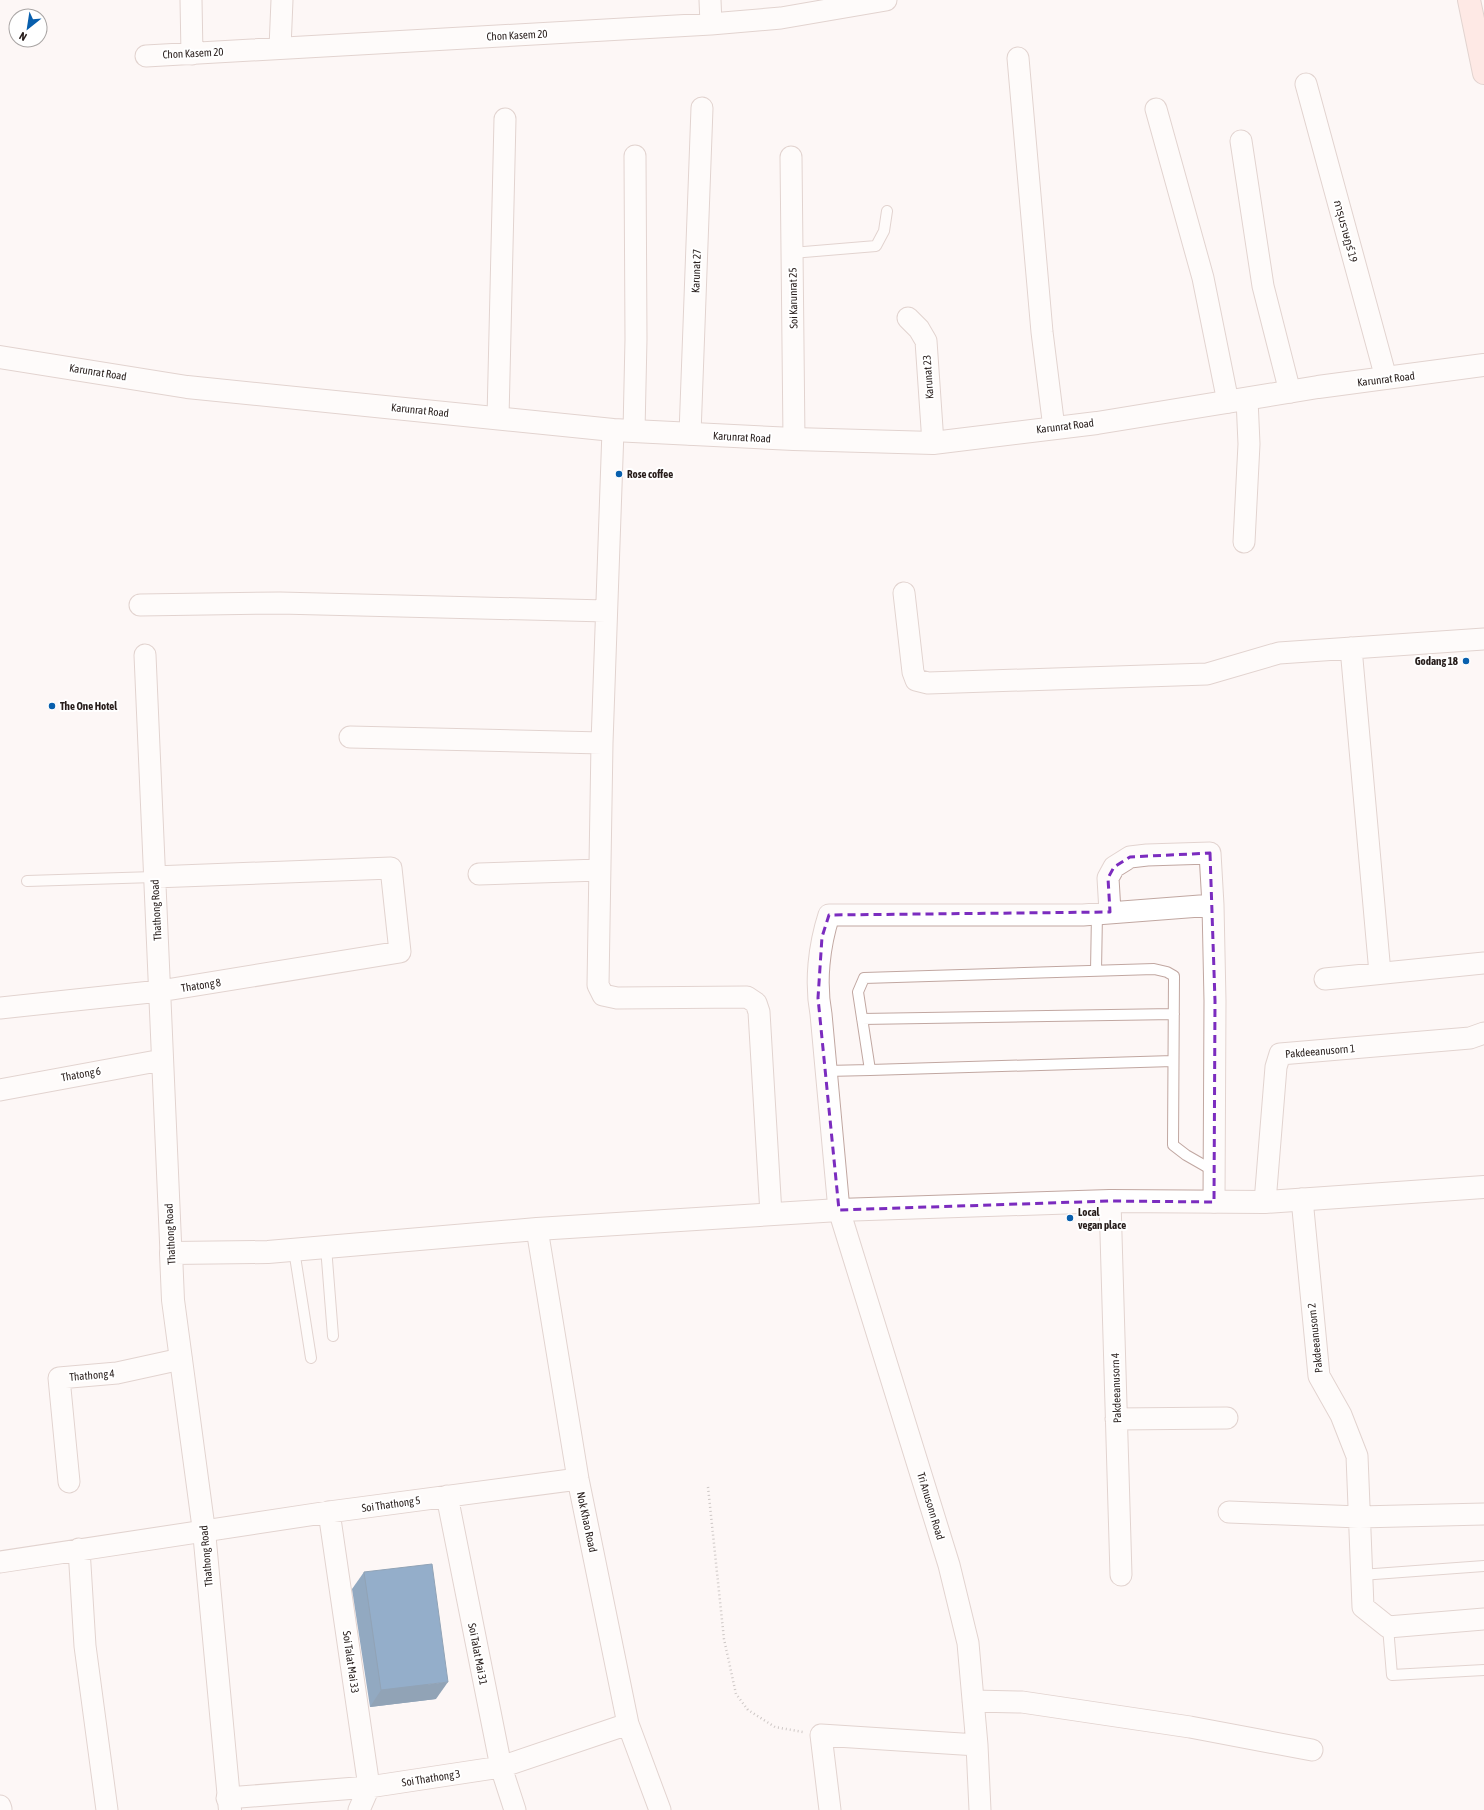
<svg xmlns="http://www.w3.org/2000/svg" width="1484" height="1810" font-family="'Asap Condensed','Noto Sans Thai',sans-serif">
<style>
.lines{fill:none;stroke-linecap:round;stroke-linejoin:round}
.service-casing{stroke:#c1a7a1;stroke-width:12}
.minor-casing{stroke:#c1a7a1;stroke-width:23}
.tertiary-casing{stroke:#c1a7a1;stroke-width:24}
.secondary-casing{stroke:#c1a7a1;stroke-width:24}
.path{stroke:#958d8c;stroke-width:2.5;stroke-dasharray:1 3;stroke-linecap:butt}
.service{stroke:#fff;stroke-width:10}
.minor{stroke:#fff;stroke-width:21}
.tertiary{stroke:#fff;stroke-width:22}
.secondary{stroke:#fed8d0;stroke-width:22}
.wall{fill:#114980}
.shaded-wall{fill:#0e3c68}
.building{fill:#145595;stroke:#0e3c68}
.marked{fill:none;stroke:#7b2cbf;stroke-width:3;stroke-dasharray:8 5;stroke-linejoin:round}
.poi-dot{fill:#085fad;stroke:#fff;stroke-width:1.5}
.labels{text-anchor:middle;stroke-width:4;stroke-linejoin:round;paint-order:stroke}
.street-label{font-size:11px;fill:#271d1b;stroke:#fff}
.poi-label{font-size:11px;font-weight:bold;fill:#271d1b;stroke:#fff;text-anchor:start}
</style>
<rect width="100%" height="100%" fill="#fdf7f6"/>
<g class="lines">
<g class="service-casing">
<path id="service" d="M792 253 876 246 884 231 887 211
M27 881 154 877
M1096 971 1097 913
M862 1019 1174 1014
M1173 1061 870 1070 858 992 864 978 1154 969 1167 972 1174 976 1173 1145 1186 1155 1214 1171
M826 1071 870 1070
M326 1247 333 1336
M294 1250 311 1358
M1361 1575 1484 1566
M1388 1627 1392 1675 1484 1670"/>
</g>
<g class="minor-casing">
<path id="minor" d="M191 0 192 54
M710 0 711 24
M280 48 282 0
M146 56 711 24 781 18 886 0
M1018 58 1042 332 1054 428
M1306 84 1386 378
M1156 109 1203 278 1228 402
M1241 141 1263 286 1290 392
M791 157 794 439
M908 318 919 329 926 341 933 443
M498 418 505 119
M613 430 602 743 598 985 603 995 617 998 747 997 756 1003 759 1012 771 1214
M634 431 636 339 635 156
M690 434 702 108
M1244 542 1249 444 1247 399
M904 593 913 672 916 680 928 683 1207 674 1279 653 1484 639
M140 605 280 603 606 611
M1351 648 1380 973
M145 655 171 1253
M350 737 602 743
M479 874 600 870
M1110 912 1108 878 1114 867 1130 857 1147 855 1210 853 1213 905
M1325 979 1484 963
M0 1008 160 991 400 952 391 868 154 877
M0 1090 162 1060
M1302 1199 1319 1376 1341 1415 1357 1456 1363 1607 1388 1627 1484 1619
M1110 1201 1121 1575
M1265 1202 1276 1067 1280 1054 1470 1038 1484 1033
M537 1229 578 1479 628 1724 660 1810
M1116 1419 1227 1418
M69 1482 59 1378 117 1373 181 1359
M447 1496 501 1767 515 1810
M329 1512 369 1787 359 1810
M1229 1512 1359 1517 1484 1514
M79 1549 85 1646 107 1810
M0 1562 329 1512 578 1479
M973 1701 1022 1702 1190 1727 1312 1750
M227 1798 369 1787 501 1767 628 1724
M0 1806 1 1809
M830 1810 821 1735 977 1745
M980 1810 977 1745 968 1643 949 1565 839 1210 821 1014C815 982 819 946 829 915H1083L1213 905 1215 1001 1214 1202"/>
</g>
<g class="tertiary-casing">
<path id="tertiary" d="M0 357 187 387 613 430 794 439 933 443 1097 423 1318 387 1484 365
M230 1810 204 1531 173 1300 171 1253 268 1252 537 1229 839 1210 1110 1201 1265 1202 1484 1187"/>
</g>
<g class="secondary-casing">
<path id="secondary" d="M1469 0 1484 73"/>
</g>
<path class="path" d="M708 1487 724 1639 736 1694 748 1710 775 1727 803 1732"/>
<use href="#service" class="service"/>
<use href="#minor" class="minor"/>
<use href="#tertiary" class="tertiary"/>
<use href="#secondary" class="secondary"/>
</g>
<path class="wall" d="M364 1572 436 1699 370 1707 352 1589Z"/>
<path class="shaded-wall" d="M448 1682 436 1699 370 1707 381 1690Z"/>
<path class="building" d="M432 1564 448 1682 381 1690 364 1572Z"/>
<path d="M0 0H1484V1810H0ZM1210 853 1215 1001 1214 1202 1110 1201 839 1210 818 998 822 937 829 915 1110 912 1108 878 1114 867 1130 857Z" fill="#fdf7f6" fill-opacity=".55" fill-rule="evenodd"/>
<path class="marked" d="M1210 853 1215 1001 1214 1202 1110 1201 839 1210 818 998 822 937 829 915 1110 912 1108 878 1114 867 1130 857Z"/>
<g class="poi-dot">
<circle cx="619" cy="474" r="4"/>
<circle cx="1466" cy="661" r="4"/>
<circle cx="52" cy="706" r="4"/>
<circle cx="1070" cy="1218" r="4"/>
</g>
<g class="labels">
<g class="street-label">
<text transform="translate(517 35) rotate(-3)" y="4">Chon Kasem 20</text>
<text transform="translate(193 53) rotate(-3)" y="4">Chon Kasem 20</text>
<text transform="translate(1346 231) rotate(75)" y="4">การุนราษฏร์ 19</text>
<text transform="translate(696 271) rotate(-88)" y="4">Karunat 27</text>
<text transform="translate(793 298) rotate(-91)" y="4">Soi Karunrat 25</text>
<text transform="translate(98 372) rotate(9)" y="4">Karunrat Road</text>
<text transform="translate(928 377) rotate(-94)" y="4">Karunat 23</text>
<text transform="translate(1386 379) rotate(-7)" y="4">Karunrat Road</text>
<text transform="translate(420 410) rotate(6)" y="4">Karunrat Road</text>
<text transform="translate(1065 426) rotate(-7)" y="4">Karunrat Road</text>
<text transform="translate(742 437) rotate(3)" y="4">Karunrat Road</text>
<text transform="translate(156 910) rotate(-93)" y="4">Thathong Road</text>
<text transform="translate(201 985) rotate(-9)" y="4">Thatong 8</text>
<text transform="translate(1320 1051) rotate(-5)" y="4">Pakdeeanusorn 1</text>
<text transform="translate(81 1074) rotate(-10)" y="4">Thatong 6</text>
<text transform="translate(170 1234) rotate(-93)" y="4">Thathong Road</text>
<text transform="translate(1315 1338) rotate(-96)" y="4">Pakdeeanusorn 2</text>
<text transform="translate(92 1375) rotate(-5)" y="4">Thathong 4</text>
<text transform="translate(1116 1388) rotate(-92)" y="4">Pakdeeanusorn 4</text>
<text transform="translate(391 1504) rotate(-8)" y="4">Soi Thathong 5</text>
<text transform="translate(931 1506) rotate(73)" y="4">Tri Anusonn Road</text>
<text transform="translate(587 1522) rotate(78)" y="4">Nok Khao Road</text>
<text transform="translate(206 1556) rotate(-95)" y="4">Thathong Road</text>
<text transform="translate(478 1654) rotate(79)" y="4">Soi Talat Mai 31</text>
<text transform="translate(351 1662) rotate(82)" y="4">Soi Talat Mai 33</text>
<text transform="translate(431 1778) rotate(-9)" y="4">Soi Thathong 3</text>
</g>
<g class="poi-label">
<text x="627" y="478">Rose coffee</text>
<text x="1458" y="665" text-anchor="end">Godang 18</text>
<text x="60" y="710">The One Hotel</text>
<text x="1078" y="1216">Local<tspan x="1078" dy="13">vegan place</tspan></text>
</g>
</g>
<g transform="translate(28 28) rotate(210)"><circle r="19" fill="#ffffff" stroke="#a9a5a4"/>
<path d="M0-3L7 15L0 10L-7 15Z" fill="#085fad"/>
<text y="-6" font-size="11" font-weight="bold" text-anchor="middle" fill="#271d1b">N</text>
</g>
</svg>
